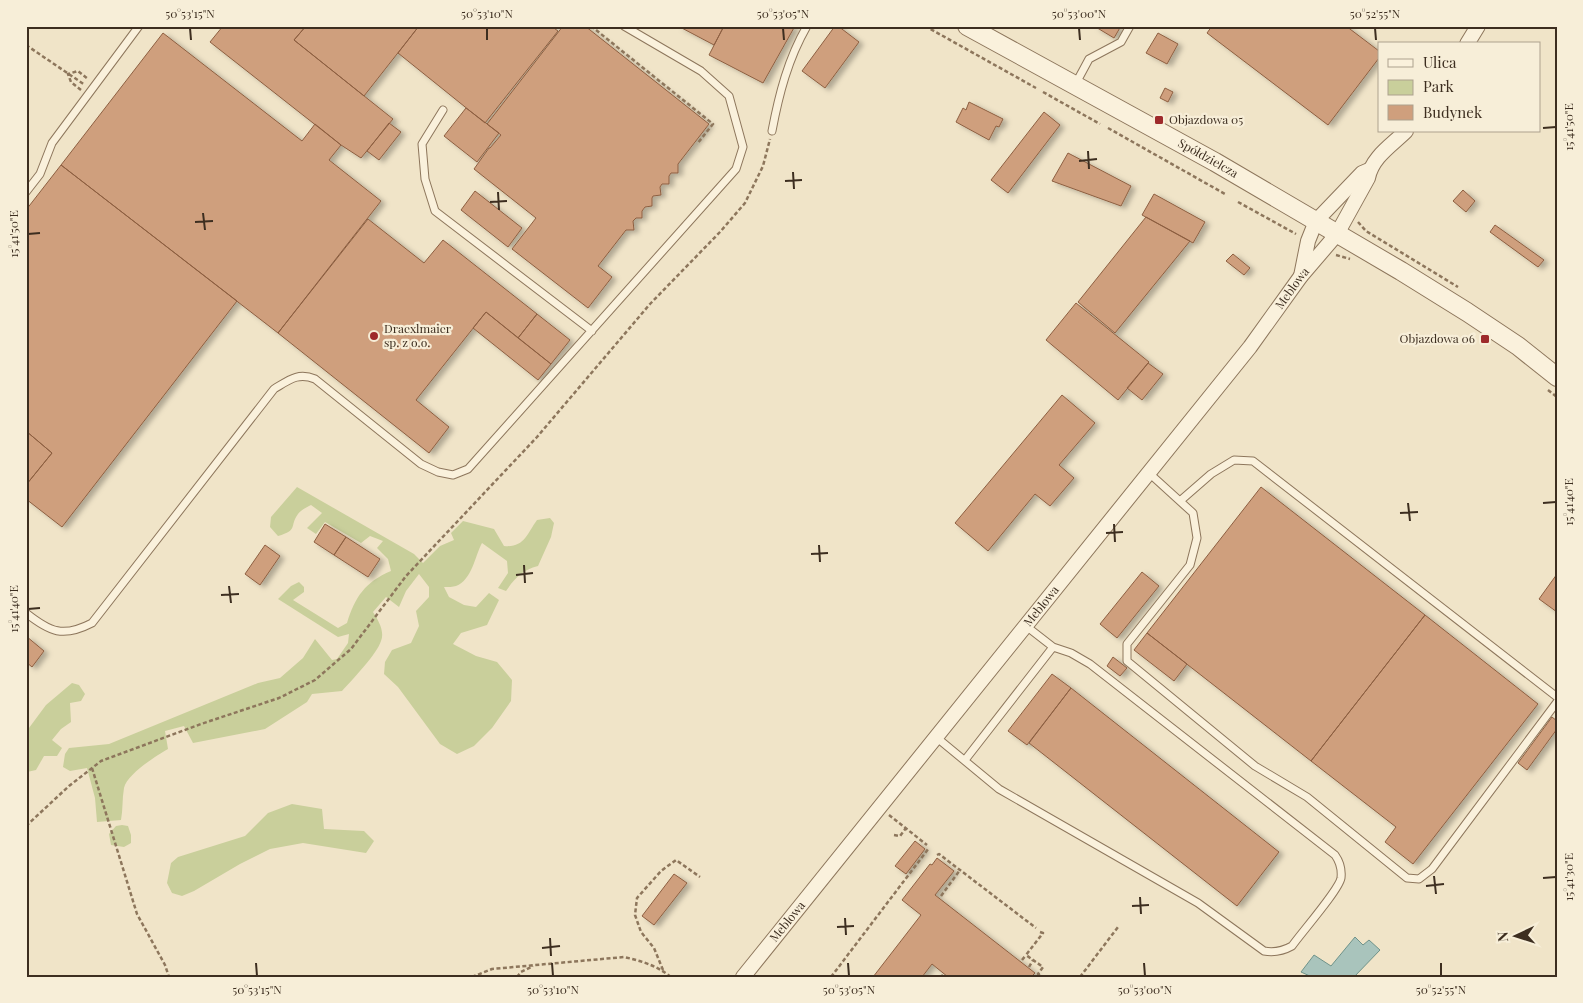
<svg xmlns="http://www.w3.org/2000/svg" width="1583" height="1003" font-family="'Playfair Display',serif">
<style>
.green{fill:#c9cf9b}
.water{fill:#a9c4bc;stroke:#6f938a}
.building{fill:#cf9f7d;stroke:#8d5f41;filter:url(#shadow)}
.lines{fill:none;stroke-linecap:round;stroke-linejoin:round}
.service-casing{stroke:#8d765c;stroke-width:9}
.minor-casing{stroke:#8d765c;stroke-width:16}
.tertiary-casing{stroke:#8d765c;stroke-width:20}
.path{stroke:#8d765c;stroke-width:2.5;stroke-dasharray:4 2.5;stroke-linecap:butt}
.service{stroke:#faf1dc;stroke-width:7}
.minor{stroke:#faf1dc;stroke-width:14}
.tertiary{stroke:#faf1dc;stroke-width:18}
.ticks{fill:none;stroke:#3d2e20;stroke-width:2}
.poi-dot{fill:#9e2a2b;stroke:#f7eed8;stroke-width:2}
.labels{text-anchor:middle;stroke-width:4.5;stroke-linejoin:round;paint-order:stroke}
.poi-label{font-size:12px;fill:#3d2e20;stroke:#f7eed8;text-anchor:start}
.street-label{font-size:12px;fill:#3d2e20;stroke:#f7eed8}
.neatline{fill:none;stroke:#3d2e20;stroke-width:2}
.ticks-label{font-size:12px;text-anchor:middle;fill:#3d2e20}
</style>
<defs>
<filter id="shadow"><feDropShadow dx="4.5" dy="2.5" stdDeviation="2.5" flood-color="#0004"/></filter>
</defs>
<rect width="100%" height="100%" fill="#f0e4c8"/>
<path class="green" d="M297 487 414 554 423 563 440 546 454 540 451 533 463 521 494 529 504 546C524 548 527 534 537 520L550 518 554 523 551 537 538 566C522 570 515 578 506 591L498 588 508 573 507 561 482 543C475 556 472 580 456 586 453 587 448 587 444 587L449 597 464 605 476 607 489 593 499 600 487 625 461 633 453 644 476 656 497 662 512 680 511 701 492 728 474 746 457 754 440 744 398 687 384 674 385 662 392 650 411 643 419 626 416 611 429 597V587L419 574 406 591 399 607 386 597 373 612C378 620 385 631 381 641 377 654 352 680 342 691L312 694 307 702 265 729 193 743 184 726 165 731 168 749C156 756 127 774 124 788 122 799 123 810 121 820L97 822 95 798 87 768 70 771 63 767 65 754 69 748 109 744 258 683 280 678 303 658 315 639 332 660 337 659 348 643 349 634 338 637 278 599 291 586 299 582 304 587V592L293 600 338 628 347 623C355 597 365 582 391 571L388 559 377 548 383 541 370 536 361 543 325 522 316 534 307 528 322 513 311 505C307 507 301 510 298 514 289 526 299 530 278 536L270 527 271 517Z
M72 683 79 685 85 694 81 701 70 703 71 722 61 729 52 740 62 748 57 756H44L36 770 27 772 26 732 46 705Z
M292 804 322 809 324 829 364 831 374 841 366 853 303 843 270 849 240 864 194 891 182 896 172 893 167 883 171 863 178 857 245 836 268 813Z
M122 825 128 826 131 835V843L124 847 111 845 109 834 116 826Z"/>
<path class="water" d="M1355 937 1363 945 1369 940 1380 950 1354 977H1312L1301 972 1314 955 1331 966Z"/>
<path class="building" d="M223 26H306L294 40 393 119 361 158 341 145 210 42Z
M306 26H419L364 96 294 40Z
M419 26H551L558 31 485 123 398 53Z
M563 26H585L709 124 678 164V173H671L669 176V184H662L660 187 661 195 653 196 652 198V206L645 207 642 211V218H636L633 221 634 230H626L598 266 612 277 588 308 512 249 536 218 474 169 489 148H490L501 135 487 124Z
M678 26H724L714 45Z
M724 26H795L763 83 709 55Z
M835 26H838L859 42 825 88 802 71Z
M1094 26H1121L1114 38Z
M1212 26H1346L1379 51V58L1328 125 1207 33Z
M163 33 302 141 315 124 341 145 329 160 381 201 278 333 61 165Z
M1158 33 1178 44 1167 64 1146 53Z
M1165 88 1173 92 1168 102 1160 98Z
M969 102 1003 119 999 127 996 126 989 140 956 122 963 108 966 110Z
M466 108 499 133 477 162 444 136Z
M1044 112 1060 125 1008 193 991 180Z
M389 123 401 132 379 160 367 151Z
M1068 153 1131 186 1121 206 1052 181Z
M61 165 237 301 62 527 26 499V485L52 453 26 431V210Z
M1463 190 1475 201 1466 212 1453 201Z
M475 191 522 228 508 247 461 210Z
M1154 194 1205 222 1193 243 1142 215Z
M1146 217 1190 241 1115 333 1078 302Z
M368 219 424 263 443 240 537 314 518 338 486 312 416 400 449 427 429 453 278 333Z
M1495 225 1544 260 1538 267 1490 232Z
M1233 254 1250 268 1244 275 1226 261Z
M1076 303 1149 362 1118 400 1046 340Z
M486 312 551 364 538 380 473 328Z
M537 314 570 340 551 364 518 338Z
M1148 363 1163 374 1142 400 1127 388Z
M1062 395 1095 423 1059 465 1074 478 1050 506 1035 494 988 551 955 523Z
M26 431 52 453 26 485Z
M1261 487 1425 615 1311 761 1147 633Z
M325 524 346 537 334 555 314 542Z
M346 537 380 559 368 577 334 555Z
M265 545 280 556 260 585 245 574Z
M1142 572 1159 586 1117 638 1100 624Z
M1557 574V612L1539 599Z
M1425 615 1538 704 1413 864 1385 842 1396 827 1311 761Z
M1147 633 1187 664 1174 681 1134 650Z
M26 636 44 651 32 667 26 662Z
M1113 657 1127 668 1120 676 1107 666Z
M1052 674 1071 688 1027 745 1008 731Z
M1071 688 1279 852 1237 906 1029 743Z
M1552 717 1557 721V729L1527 770 1518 763Z
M915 841 925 849 906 874 895 866Z
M937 858 954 871 935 895 1035 973 1031 977H948L932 964 922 977H873L921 915 902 900 930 864 932 865Z
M674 874 687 883 654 925 642 916Z"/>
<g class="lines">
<g class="service-casing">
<path id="service" d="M1075 85 1089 59 1121 42 1130 26
M443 110 422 144 425 179 435 211 592 331
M772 131C779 94 788 59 807 26
M26 192 40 174 52 143 139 26
M1149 473 1193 513 1197 538 1190 565 1127 644V661L1255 766 1307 797 1407 878 1419 879 1432 869 1557 702
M1180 501 1211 474 1234 460 1253 461 1557 697
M26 613C50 632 63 638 92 623L274 389C289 380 298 372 315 379L421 464 438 472 453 475 468 469 736 169 743 147 729 96 701 71 624 26
M936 737 999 789 1198 903 1264 951C1275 953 1283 951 1292 946 1301 933 1339 890 1341 878 1342 869 1340 862 1335 855L1090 664 1071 653 1053 647 1026 626
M965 760 1053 647"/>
</g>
<g class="minor-casing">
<g id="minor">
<path d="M1467 44 1478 26"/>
<path d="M1301 276 1308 241 1316 221 1362 173 1369 170"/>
<path id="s1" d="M743 977 1250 347 1301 276 1337 234 1368 178C1372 157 1392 145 1406 131"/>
</g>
</g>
<g class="tertiary-casing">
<g id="tertiary">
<path id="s2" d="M967 26 1215 162 1401 271 1467 312 1518 346 1557 377"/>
</g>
</g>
<path class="path" d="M591 26 713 124 697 144
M925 26 1036 88
M26 45 85 85
M81 90 71 82 68 74 78 71 88 79
M1043 92 1100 124
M1108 128 1225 194
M1238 202 1296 234
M1358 222 1366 231 1458 287
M1336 255 1350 259
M1548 390 1557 397
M92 768 137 914 165 965 169 977
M889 815 927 845
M26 826 69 786 101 761 201 724 279 698 315 680 351 649 406 576 537 437 650 304 720 232 745 203 763 166 770 139
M894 835 900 836 906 828
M937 855 939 854 1036 928
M941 896 960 870
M1040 932 1043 933 1026 955 1043 967 1038 974 1042 977
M1022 960 1026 955
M1029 967 1033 960
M663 970 654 948 641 932 635 915 637 898 661 871 676 860 700 877
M472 977 492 969 624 957C641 961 656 965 671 977
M517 977 521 972 533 966
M831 977 929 848
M941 977 943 975
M1080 977 1118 927"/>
<use href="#service" class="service"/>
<use href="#minor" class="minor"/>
<use href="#tertiary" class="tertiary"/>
</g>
<path class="ticks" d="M190 28 191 40M487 28V40M783 28 784 40M1079 28 1080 40M1375 28 1376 40M1543 128 1556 127M1088 151 1089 169M1079 161 1097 159M793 172 794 189M785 181 802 180M498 192 499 210M490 202 507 201M203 213 205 230M195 222 213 221M28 234 40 233M1408 503 1410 521M1543 503 1556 502M1400 513 1418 512M1114 524 1115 542M1106 533 1123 532M819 545 820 562M811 554 828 553M524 565 525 583M516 575 533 573M229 586 231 603M221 595 239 594M28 609 40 608M1434 876 1436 894M1543 878 1556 877M1426 886 1444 884M1140 897 1141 914M1132 906 1149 905M845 918 846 935M837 927 854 926M550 938 551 956M542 948 560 946M256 963 257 976M552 963 553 976M848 963 849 976M1144 963 1145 976M1441 963V976"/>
<g class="poi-dot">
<rect x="1154" y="115" width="10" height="10" rx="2.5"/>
<circle cx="374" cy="336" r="5"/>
<rect x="1480" y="334" width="10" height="10" rx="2.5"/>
</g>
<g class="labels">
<g class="poi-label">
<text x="1169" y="124">Objazdowa 05</text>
<text x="384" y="333">Draexlmaier<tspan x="384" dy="14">sp. z o.o.</tspan></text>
<text x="1475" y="343" text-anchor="end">Objazdowa 06</text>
</g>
<g class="street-label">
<text dy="4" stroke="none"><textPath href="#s2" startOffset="275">Spółdzielcza</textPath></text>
<text dy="4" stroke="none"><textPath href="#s1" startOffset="881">Meblowa</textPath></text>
<text dy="4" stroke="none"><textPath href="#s1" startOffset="476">Meblowa</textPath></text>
<text dy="4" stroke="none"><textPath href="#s1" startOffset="71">Meblowa</textPath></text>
</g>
</g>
<rect width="1583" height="1003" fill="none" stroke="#f7eed8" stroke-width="55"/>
<rect x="1378" y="42" width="162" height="90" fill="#f7eed8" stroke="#ada18e"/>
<rect x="1388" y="59" width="25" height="8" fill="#faf1dc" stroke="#ada18e"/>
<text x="1423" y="68" font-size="15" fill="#3d2e20">Ulica</text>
<rect x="1388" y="80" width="25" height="15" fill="#c9cf9b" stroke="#ada18e"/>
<text x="1423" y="92" font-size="15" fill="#3d2e20">Park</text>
<rect x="1388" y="105" width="25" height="15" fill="#cf9f7d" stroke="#ada18e"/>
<text x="1423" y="118" font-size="15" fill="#3d2e20">Budynek</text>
<g transform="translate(1516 936) rotate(266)" stroke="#f7eed8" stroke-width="4" paint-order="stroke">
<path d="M0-4L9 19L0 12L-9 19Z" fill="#3d2e20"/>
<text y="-8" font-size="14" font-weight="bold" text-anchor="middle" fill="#3d2e20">N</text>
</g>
<rect x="28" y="28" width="1528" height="948" class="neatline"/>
<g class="ticks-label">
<text x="190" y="18">50°53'15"N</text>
<text x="487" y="18">50°53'10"N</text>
<text x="783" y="18">50°53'05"N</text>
<text x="1079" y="18">50°53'00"N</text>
<text x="1375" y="18">50°52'55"N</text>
<text transform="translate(1569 127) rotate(-90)" y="4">15°41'50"E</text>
<text transform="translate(14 234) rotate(-90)" y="4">15°41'50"E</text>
<text transform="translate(1569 502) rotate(-90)" y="4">15°41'40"E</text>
<text transform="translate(14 609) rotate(-90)" y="4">15°41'40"E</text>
<text transform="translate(1569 877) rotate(-90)" y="4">15°41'30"E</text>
<text x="257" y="994">50°53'15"N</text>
<text x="553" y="994">50°53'10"N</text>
<text x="849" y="994">50°53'05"N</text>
<text x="1145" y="994">50°53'00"N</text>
<text x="1441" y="994">50°52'55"N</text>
</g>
</svg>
